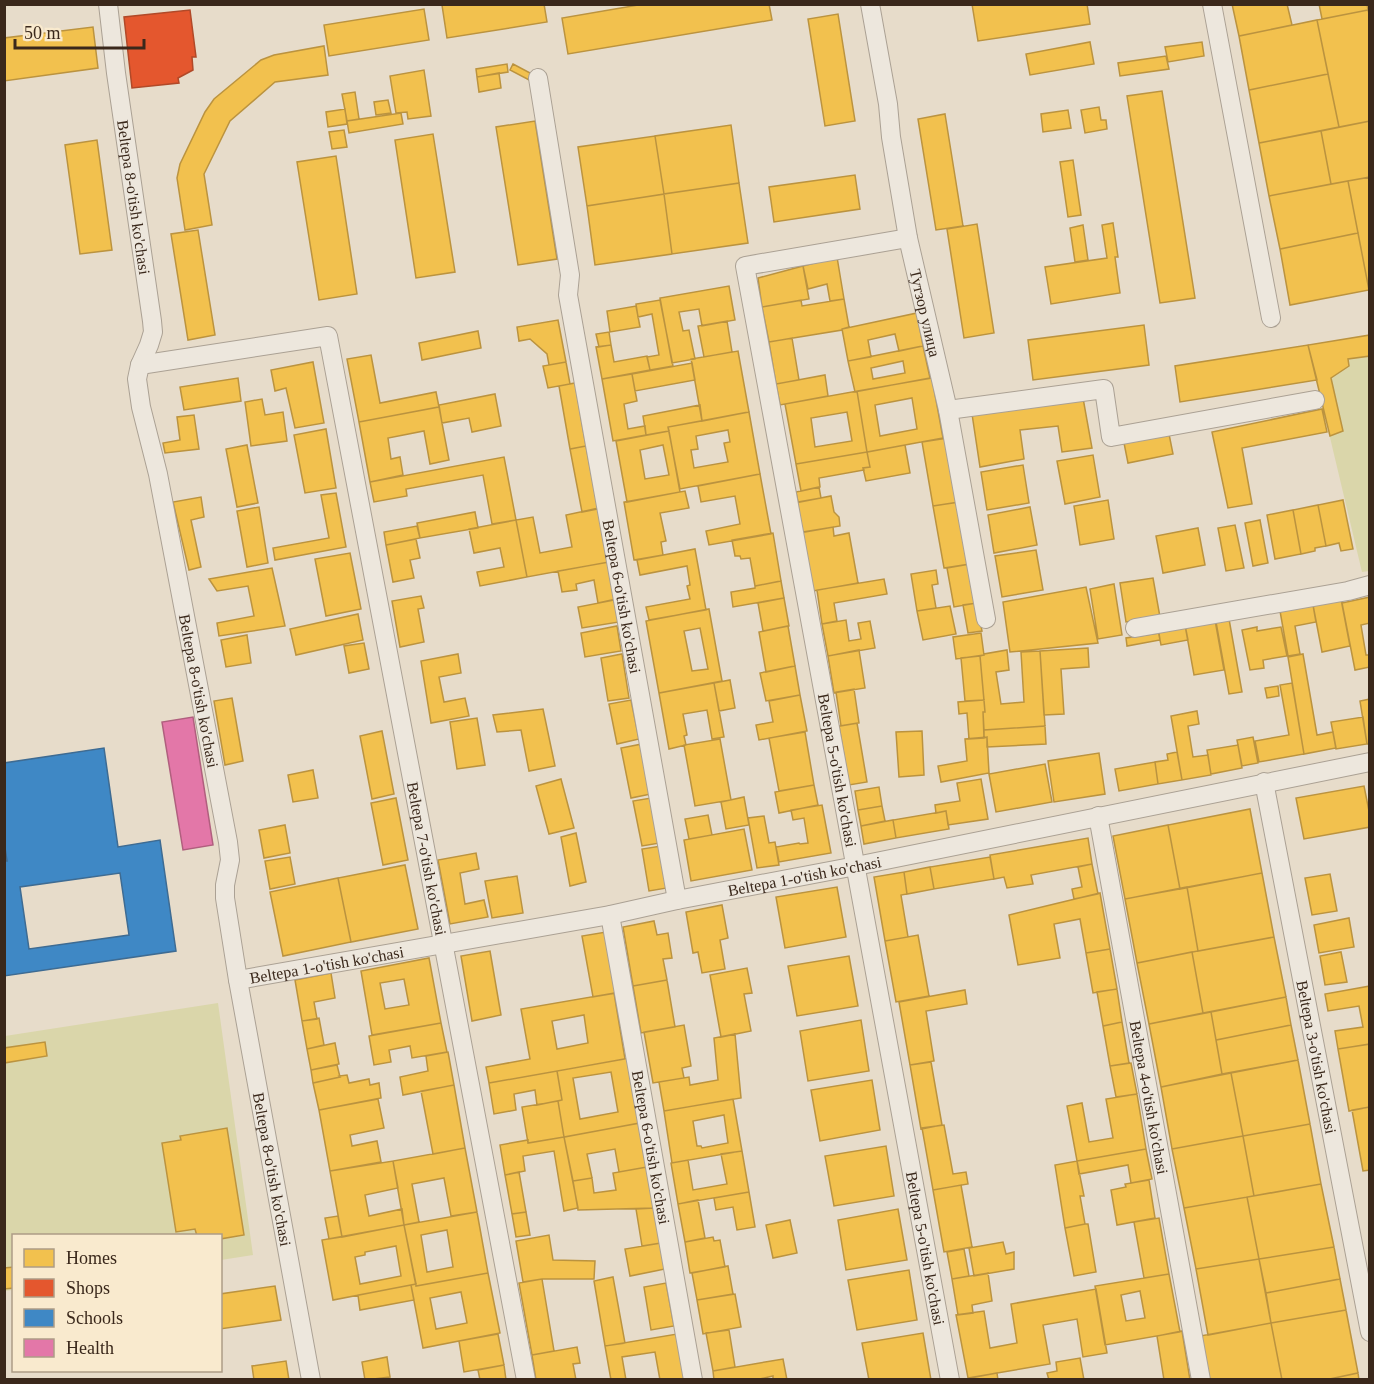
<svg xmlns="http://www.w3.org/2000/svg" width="1374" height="1384" font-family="'Times New Roman',serif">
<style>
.green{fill:#dad6aa}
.homes{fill:#f2c14e;stroke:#bb933f;stroke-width:1.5;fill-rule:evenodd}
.shops{fill:#e4572e;stroke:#b14928;stroke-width:1.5}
.schools{fill:#3f88c5;stroke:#3e6b92;stroke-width:1.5;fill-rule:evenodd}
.health{fill:#e377a8;stroke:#b05f7e;stroke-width:1.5}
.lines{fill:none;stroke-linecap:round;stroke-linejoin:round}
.minor-casing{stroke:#aba194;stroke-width:20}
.minor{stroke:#ede7dd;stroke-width:18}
.labels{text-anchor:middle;stroke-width:6;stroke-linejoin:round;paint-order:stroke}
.street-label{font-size:16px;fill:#3a281b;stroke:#f9eace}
</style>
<rect width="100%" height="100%" fill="#e7dcca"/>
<path class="green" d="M1369 335V571L1362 572 1308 345Z
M218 1003 253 1255 221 1260 220 1236H14L13 1290 5 1291V1036Z"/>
<path class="homes" d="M448 4H544L547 22 447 38 442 5Z
M644 4H769L772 20 568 54 562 18Z
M972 4H1087L1090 24 978 41Z
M1232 4H1287L1292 25 1239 36Z
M1319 4H1367L1368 10 1322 19Z
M424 9 429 40 329 56 324 25Z
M1368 10 1370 17V121L1339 127 1317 20Z
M838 14 855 121 825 126 808 19Z
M1317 20 1328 74 1249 90 1239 36Z
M93 27 98 68 4 81V38Z
M1090 42 1094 64 1030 75 1026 54Z
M1202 42 1204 56 1168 62 1165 47Z
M324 46 328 75 275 82 230 121 204 174 212 225 185 230 177 178 180 164 205 112 214 99 261 60 274 55Z
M1166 56 1169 69 1120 76 1118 63Z
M507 64 508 72 477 77 476 69Z
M513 64 534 75 531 81 510 70Z
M424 70 431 116 408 119 407 112 396 113 390 76Z
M499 73 501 88 479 92 477 77Z
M1328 74 1339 127 1259 143 1249 90Z
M1162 91 1195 298 1160 303 1127 96Z
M355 92 359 119 347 121 342 94Z
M388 100 391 113 376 115 374 102Z
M1099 107 1101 120H1106L1107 129 1085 133 1081 110Z
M345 109 347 124 328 127 326 112Z
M1068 110 1071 128 1043 132 1041 114Z
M401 113 403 124 349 133 347 121Z
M945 114 963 226 936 230 918 119Z
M535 121 557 259 518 265 496 127Z
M1370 121V177L1331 184 1321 131Z
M731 125 739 183 664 194 655 136Z
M344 130 347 147 332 149 329 132Z
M1321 131 1331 184 1269 196 1259 143Z
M433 134 455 272 416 278 395 140Z
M655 136 664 194 587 206 578 147Z
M97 140 112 250 80 254 65 145Z
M336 156 357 294 319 300 297 162Z
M1073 160 1081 215 1068 217 1060 162Z
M855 175 860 209 774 222 769 187Z
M1370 177V290H1369L1348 181Z
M1348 181 1358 233 1280 249 1269 196Z
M739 183 748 243 672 254 664 194Z
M664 194 672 254 595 265 587 206Z
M1113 223 1118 257H1115L1120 293 1051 304 1045 267 1107 258 1102 225Z
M977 224 994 333 964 338 947 229Z
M1083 225 1088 260 1075 262 1070 228Z
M198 230 215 335 188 340 171 234Z
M1358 233 1369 290 1290 305 1280 249Z
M837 257 844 299 830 301 827 284 808 289 803 266Z
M803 266 809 299 762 307 758 278Z
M729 286 735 320 702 326 699 309 679 312 683 331 689 330 695 359 672 363 660 298Z
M844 299 849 327 842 329V330L769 342 762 307 801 300 802 306Z
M660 300 673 366 650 370 647 357 659 355 652 314 638 317 636 304Z
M636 306 640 327 610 332 607 311Z
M917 313 923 346 899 351 895 334 868 340 871 357 848 361 842 329Z
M558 320 566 362 549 365 547 354 530 339 519 341 517 327Z
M727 321 732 352 704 357 698 326Z
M1144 325 1149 365 1033 380 1028 340Z
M478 331 481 348 422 360 419 343Z
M609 332 611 345 599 347 596 334Z
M1370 335V356L1348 359 1349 366 1331 378 1343 431 1330 436 1308 345Z
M792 338 799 380 776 384 769 342Z
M611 345 614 362 647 356 650 370 602 379 596 347Z
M1308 345 1317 380 1180 402 1175 366Z
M923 346 930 378 855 392 848 361ZM903 361 905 373 873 379 871 368Z
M738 351 749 412 702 421 691 359Z
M371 355 380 403 436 392 439 407 359 422 347 359Z
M313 362 324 423 295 428 286 388 275 391 271 370Z
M566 362 570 384 548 388 543 366Z
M692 363 695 380 635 391 632 374Z
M632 374 637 401 624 404 628 429 645 426 646 435 613 441 602 379Z
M825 375 828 396 780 405 776 384Z
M238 378 241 401 184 410 180 387Z
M932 378 943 438 867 452 857 391ZM912 398 917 429 880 436 875 405Z
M575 383 586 446 570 449 559 386Z
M857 391 867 452 796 464 785 404ZM847 412 852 441 815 447 811 418Z
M495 394 501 426 472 432 469 418 442 423 439 405Z
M1083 398 1092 448 1062 452 1058 426 1020 430 1024 459 980 467 972 414Z
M262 399 265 415 283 412 287 441 251 446 245 402Z
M700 405 702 421 668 427 669 431 646 435 643 416Z
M439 407 449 460 430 464 424 431 388 438 391 459 400 457 403 475 370 482 359 422Z
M1322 409 1327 432 1242 448 1252 504 1228 508 1212 432Z
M749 412 760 474 680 489 668 427ZM728 430 730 442 724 443 728 462 694 468 691 450 698 449 696 436Z
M194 415 199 449 165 453 163 443 180 440 177 417Z
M326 429 336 488 305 493 294 435Z
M669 431 680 492 627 502 616 441ZM663 445 669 475 645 479 640 450Z
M1169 434 1173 454 1128 463 1124 443Z
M948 438 959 502 933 506 922 442Z
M247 445 258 503 237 507 226 449Z
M905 445 910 473 866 481 863 468 870 467 867 452Z
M586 446 598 509 582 512 570 449Z
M867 452 870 467 863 468 864 470 819 478 820 487 801 491 796 464Z
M1093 455 1100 497 1065 504 1057 461Z
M504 457 516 520 492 524 483 475 406 489 407 496 374 502 370 482Z
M1023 465 1029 503 987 510 981 472Z
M760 474 771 534 709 545 706 531 740 524 735 496 701 502 698 486Z
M819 487 821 498 798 502 796 492Z
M685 491 689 508 660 513 666 541 661 542 663 555 634 560 624 502Z
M336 493 346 547 275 560 273 548 329 538 321 495Z
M831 496 834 512 839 517 840 526 800 533 795 503Z
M201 497 204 517 191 520 201 567 189 570 173 502Z
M1108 500 1114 539 1080 545 1074 506Z
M1343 500 1353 549 1341 551 1339 543 1326 546 1318 505Z
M959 502 970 564 944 568 933 506Z
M1318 505 1326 546 1315 548V551L1301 554 1293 510Z
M259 507 268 563 247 567 237 511Z
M1030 507 1037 545 994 553 988 515Z
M599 508 609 562 527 577 516 520 533 517 540 553 572 547 566 515Z
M1293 510 1301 554 1275 559 1267 515Z
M475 512 478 528 420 538 417 523Z
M516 520 527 577 480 586 477 572 504 567 500 548 474 553 469 529Z
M1260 520 1268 563 1253 566 1245 523Z
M1235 525 1244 568 1226 571 1218 528Z
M417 526 420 538 386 545 384 532Z
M833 527 834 536 849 533 858 583 813 591 802 532Z
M1198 528 1205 565 1163 573 1156 536Z
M773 533 781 581 755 586 750 558 741 559 740 556H735L732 540Z
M416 539 420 558 410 560 414 578 393 582 386 545Z
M695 549 706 610 649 620 646 607 690 599 687 586 690 585 687 566 640 575 637 560Z
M1036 550 1043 590 1002 597 995 556Z
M350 553 361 609 326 616 315 559Z
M609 562 616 599 598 603 594 580 576 584 577 590 562 592 558 571Z
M970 564 977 603 954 607 947 568Z
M272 568 285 626 219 636 217 623 254 616 248 586 217 591 209 579Z
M936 570 938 584 932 585 936 608 917 611 911 574Z
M1153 578 1160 617 1126 622 1120 583Z
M884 579 887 594 834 603 837 621 822 624 817 590Z
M781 581 784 598 733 607 731 592 755 588V586Z
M1114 584 1122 635 1098 639 1090 589Z
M1086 587 1098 643 1010 652 1003 602Z
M421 596 424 608 418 609 424 642 400 647 392 601Z
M1370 597V623L1361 625 1366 655H1370V667L1355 670 1342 603Z
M784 598 789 626 763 631 758 603Z
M1341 599 1350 646 1322 652 1313 605Z
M614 600 619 622 582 628 578 607Z
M977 603 982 631 968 633 963 605Z
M1313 605 1316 622 1295 626 1300 654 1288 656 1280 611Z
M950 606 956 634 923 640 917 611Z
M709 609 722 681 659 693 646 621ZM700 628 708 669 692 671 684 631Z
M358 614 363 640 296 655 290 629Z
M1229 619 1242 692 1229 694 1216 622Z
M846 620 849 641 861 639 858 623 870 621 875 648 828 656 822 624Z
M1215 620 1224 670 1194 675 1185 625Z
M1185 625 1188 640 1161 645 1158 630Z
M617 626 621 651 585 657 581 633Z
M788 626 795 666 766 672 759 632Z
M1257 627V631L1281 627 1287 656 1263 660 1264 668 1250 670 1242 630Z
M981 633 984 655 956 659 953 637Z
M1159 633 1160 640 1127 646 1126 638Z
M247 635 251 663 226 667 221 640Z
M364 643 369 669 349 673 344 646Z
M1088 648 1089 667 1061 669 1064 714 1044 715 1040 651Z
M859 650 865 688 834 693 828 656Z
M1007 650 1009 670 996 672 1001 704 1024 702 1021 652 1040 651 1045 726 984 730 983 712H985L980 656 984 655V654Z
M458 654 461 673 439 677 444 702 465 698 469 716 431 723 421 661Z
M622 654 629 698 608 701 601 658Z
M1303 654 1317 735 1333 732 1336 748 1304 754 1288 657Z
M980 656 984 700 965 701 961 658Z
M795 666 800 695 766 701 760 673Z
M730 680 735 708 719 711 714 683Z
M714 683 724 737 712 739 707 710 683 714 687 735 684 736 686 745 669 749 659 693Z
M1292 683 1304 754 1259 762 1255 741 1289 735 1280 685Z
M1278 686 1279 696 1267 698 1265 688Z
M854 689 859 723 841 726 836 692Z
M800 695 807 731 759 740 756 725 773 722 769 701Z
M232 698 243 761 225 765 214 701Z
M1370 699V744H1367L1360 701Z
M631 700 639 739 617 744 609 704Z
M984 700 985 712H983L984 738 969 739 967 713 959 714 958 702Z
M543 709 555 766 529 771 521 730 497 732 493 715Z
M1197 711 1199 724 1188 726 1193 757 1208 755 1211 775 1182 780 1171 716Z
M1363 717 1367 744 1336 749 1331 722Z
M477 718 485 765 457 769 450 722Z
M857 723 867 782 849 785 839 726Z
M1045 726 1046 744 987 747V737L984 738V730Z
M382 731 394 794 372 799 360 736Z
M922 731 924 775 899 777 896 732Z
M805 732 814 785 779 791 769 738Z
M987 737 989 773 941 782 938 766 967 761 965 739Z
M1253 737 1258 763 1242 766 1237 740Z
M720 739 731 800 695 806 684 745Z
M642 744 651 794 631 798 621 748Z
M1238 745 1242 768 1211 774 1207 750Z
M1177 752 1182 780 1158 784 1155 762 1168 760 1167 754Z
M1099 753 1105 794 1054 802 1048 761Z
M1155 762 1158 784 1119 791 1115 769Z
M1045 764 1052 802 996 812 989 774Z
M313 770 318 798 293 802 288 775Z
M561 779 574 828 549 834 536 786Z
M981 779 988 819 948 825 946 811 936 813 935 805 960 801 957 783Z
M814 785 818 805 779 813 775 792Z
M1364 786 1370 816V827L1304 839 1296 798Z
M879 787 882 806 858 810 855 791Z
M744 797 749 825 726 829 721 802Z
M396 798 408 860 383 865 371 803Z
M651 798 660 843 642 846 633 801Z
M822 805 831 853 779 862 776 847 799 843 800 844 808 843 804 818 793 820 791 810Z
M882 806 885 821 861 826 858 810Z
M1250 809 1262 873 1180 889 1168 825Z
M946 811 949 829 896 838 893 820Z
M708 815 712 835 689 839 685 819Z
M764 816 769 843 775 842 779 865 757 868 748 818Z
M893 820 896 838 864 844 861 826Z
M285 825 290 853 264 858 259 830Z
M1168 825 1180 889 1125 899 1113 836Z
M744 829 752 870 691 881 684 840Z
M576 833 586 882 570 886 561 837Z
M1088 838 1092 864 1031 875 1033 884 1007 888 1004 877 994 879 990 855Z
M661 846 667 888 649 891 642 849Z
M476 853 479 869 460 873 465 904 484 900 488 917 450 924 438 860Z
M290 857 295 884 270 889 265 861Z
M990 857 994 879 934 889 930 867Z
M1092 864 1098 894 1074 899 1072 889 1082 887 1078 867Z
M405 865 418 929 351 942 338 878Z
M930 867 934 889 907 894 904 872Z
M904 872 907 894 901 895 908 937 885 941 874 877Z
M1262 873 1274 937 1198 951 1187 887Z
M1330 874 1337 911 1312 915 1305 878Z
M517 876 523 913 492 918 485 881Z
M338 878 351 942 283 956 270 892Z
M837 887 846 937 785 948 776 897Z
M1187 887 1198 951 1137 963 1125 899Z
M1100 893 1110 949 1086 953 1080 919 1054 924 1060 958 1018 965 1009 915Z
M722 905 728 938 720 940 725 969 702 973 698 952 693 953 686 912Z
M1349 918 1354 947 1319 953 1314 925Z
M654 921 657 935 668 933 672 958 663 959 667 980 633 986 623 927Z
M606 932 617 993 593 997 582 936Z
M918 935 929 996 896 1002 885 941Z
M1274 937 1286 997 1203 1013 1192 952Z
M1110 949 1117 989 1093 993 1086 953Z
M490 951 501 1015 472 1021 461 956Z
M1192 952 1203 1013 1149 1024 1137 963Z
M1341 952 1347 982 1325 985 1320 956Z
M849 956 858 1006 797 1016 788 966Z
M429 958 441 1023 372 1035 361 971ZM404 979 409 1005 385 1009 380 983Z
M747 968 752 993 744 994 751 1031 721 1037 710 975Z
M331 973 335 998 314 1002 317 1019 302 1021 295 980Z
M667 980 675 1027 641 1033 633 986Z
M1370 986V1044L1338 1049 1335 1031 1363 1027 1359 1006 1328 1011 1325 994Z
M1117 989 1122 1022 1103 1026 1097 992Z
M965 990 967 1004 926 1011 934 1061 910 1065 899 1002Z
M614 993 625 1059 489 1083 486 1067 530 1059 521 1009ZM584 1015 588 1043 557 1049 552 1021Z
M1286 997 1291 1025 1216 1040 1211 1012Z
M1211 1012 1222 1074 1161 1087 1149 1024Z
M319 1018 324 1045 307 1049 302 1021Z
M861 1020 869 1071 808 1081 800 1031Z
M1122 1022 1129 1063 1110 1066 1103 1026Z
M441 1023 447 1052 412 1058 410 1046 389 1050 391 1062 374 1065 369 1036Z
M684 1025 691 1066 682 1068 684 1078 653 1083 644 1032Z
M1291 1025 1298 1060 1222 1074 1216 1040Z
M735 1034 741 1098 664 1111 659 1082 689 1077 690 1085 718 1080 714 1038Z
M45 1042 47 1056 4 1063V1048Z
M335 1043 339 1064 311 1070 307 1049Z
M1370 1044V1107L1349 1111 1338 1049Z
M448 1052 454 1085 403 1095 400 1077 428 1071 426 1056Z
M629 1058 640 1123 564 1137 558 1101 562 1100 557 1071ZM611 1072 618 1112 580 1119 573 1078Z
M1298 1060 1310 1124 1243 1136 1231 1073Z
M931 1062 942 1125 921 1129 910 1065Z
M1131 1063 1137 1094 1116 1097 1110 1066Z
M337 1065 340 1077 313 1083 311 1070Z
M557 1071 562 1100 537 1105 535 1090 514 1094 516 1110 494 1114 489 1083Z
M1231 1073 1243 1136 1172 1149 1161 1087Z
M347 1075 349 1083 369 1079 370 1085 379 1083 381 1098 319 1110 313 1083 340 1077 339 1076Z
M872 1080 880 1130 820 1141 811 1090Z
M454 1085 465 1148 433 1154 421 1091Z
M1137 1094 1146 1149 1077 1161 1067 1106 1082 1103 1089 1142 1113 1138 1106 1099Z
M378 1099 384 1128 350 1135 352 1146 377 1141 381 1162 330 1171 319 1110Z
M733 1099 742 1151 672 1163 664 1111ZM724 1115 728 1143 702 1148 701 1146H697L693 1121Z
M558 1101 564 1137 528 1143 522 1107Z
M1370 1107V1170L1363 1171 1352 1110Z
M640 1123 647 1167 619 1172 615 1149 587 1154 592 1178 573 1181 564 1137Z
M1310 1124 1321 1184 1254 1196 1243 1136Z
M944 1125 953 1174 966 1172 968 1184 933 1190 922 1128Z
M227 1128 244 1235 220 1239V1236H197L195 1229 176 1232 162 1143 181 1140 180 1136Z
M1243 1136 1254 1196 1184 1208 1172 1149Z
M564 1137 578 1208 564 1211 554 1151 523 1156 525 1171 505 1175 500 1145 528 1140V1143Z
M886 1146 894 1196 834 1206 825 1156Z
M465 1148 477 1212 451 1216 444 1178 412 1184 419 1222 404 1225 393 1161Z
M1146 1149 1152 1179 1131 1183 1128 1165 1079 1174 1077 1161Z
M742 1151 749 1192 678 1204 671 1163 688 1160 693 1190 727 1184 721 1154Z
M393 1161 398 1188 365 1195 369 1216 402 1209 404 1225 342 1237 330 1171Z
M1077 1161 1084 1196H1080L1085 1224 1065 1228 1055 1165Z
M647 1167 655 1208 578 1210 573 1181 592 1178 594 1193 616 1190 613 1173Z
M519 1172 526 1212 512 1214 505 1175Z
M1149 1180 1155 1218 1117 1225 1111 1190 1126 1187 1125 1184Z
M1321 1184 1334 1247 1259 1259 1247 1197Z
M961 1185 972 1247 944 1252 933 1190Z
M749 1192 755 1227 737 1230 733 1207 716 1210 714 1198Z
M1247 1197 1259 1259 1196 1269 1184 1208Z
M698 1200 705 1238 685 1242 678 1204Z
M655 1208 661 1243 642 1246 636 1209Z
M898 1209 907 1260 846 1270 838 1220Z
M477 1212 488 1273 416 1286 404 1225ZM447 1230 453 1267 427 1272 421 1235Z
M526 1212 530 1235 516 1237 512 1214Z
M338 1216 342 1237 329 1239 325 1218Z
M1159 1218 1169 1274 1144 1278 1134 1222Z
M790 1220 797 1253 773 1258 766 1225Z
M1085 1224H1088L1096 1272 1074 1276 1065 1228Z
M404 1225 416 1284 333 1300 322 1240ZM396 1246 401 1276 360 1284 355 1257 365 1255V1252Z
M549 1235 553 1260 595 1261 594 1279H542L523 1282 516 1241Z
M713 1237 714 1241 720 1240 725 1267 690 1273 685 1242Z
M1003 1242 1006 1254 1014 1252V1269L974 1276 969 1248Z
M661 1243 665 1269 630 1276 625 1249Z
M1334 1247 1340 1279 1266 1293 1259 1259Z
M964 1249 969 1276 952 1279 947 1252Z
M1259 1259 1271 1323 1208 1335 1196 1269Z
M728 1266 733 1294 697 1300 692 1273Z
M14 1267V1288L4 1289V1268Z
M909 1270 917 1320 857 1330 848 1280Z
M488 1273 500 1333 423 1348 411 1285 416 1284V1286ZM461 1292 467 1323 436 1329 430 1298Z
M988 1273 992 1301 972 1305 973 1313 958 1315 952 1279Z
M1169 1274 1180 1332 1105 1345 1095 1286ZM1140 1291 1145 1318 1126 1321 1121 1295Z
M613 1277 625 1343 605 1346 594 1281Z
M542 1279 554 1351 532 1355 519 1283Z
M1340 1279 1346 1310 1271 1323 1266 1293Z
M666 1283 674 1326 651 1330 644 1287Z
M411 1285 414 1300 360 1310 358 1295Z
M275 1286 281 1320 220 1329V1294Z
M1096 1289 1107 1353 1083 1357 1077 1319 1043 1325 1050 1364 968 1378 956 1315 984 1311 990 1348 1017 1343 1011 1304Z
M735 1294 741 1327 703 1334 697 1300Z
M1346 1310 1358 1373 1325 1380H1282L1271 1323Z
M1271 1323 1282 1380H1208L1200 1336Z
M729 1330 735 1367 713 1371 706 1333Z
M1182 1331 1190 1380H1164L1157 1336Z
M923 1333 931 1380H869L862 1343Z
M498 1334 504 1365 464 1372 459 1341Z
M677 1334 685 1380H660L655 1352 622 1357 626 1380H611L605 1346Z
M577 1347 580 1363 573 1364 576 1380H536L532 1355Z
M387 1357 390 1377 365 1380 362 1362Z
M1080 1358 1084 1380H1049L1047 1373 1057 1371 1056 1362Z
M783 1359 787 1380H773V1376L755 1380H714L713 1371Z
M286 1361 289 1380H254L252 1366Z
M504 1365 506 1380H480L478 1370Z
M997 1373 998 1380H970V1378Z
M1358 1373 1359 1380H1325Z"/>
<path class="shops" d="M190 10 196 57H192L193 70 178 78 179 83 132 88 124 17Z"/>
<path class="schools" d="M104 748 118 847 160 840 176 951 4 976V861H7L4 841V763ZM120 873 129 935 29 949 20 887Z"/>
<path class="health" d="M193 717 213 845 183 850 162 722Z"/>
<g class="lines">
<g class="minor-casing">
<g id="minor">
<path id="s1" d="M108 4 116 73 152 321 153 332 149 345 140 365 137 379 141 407 158 474 228 842 230 860 225 885V898L238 980 311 1380"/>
<path id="s2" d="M870 4 888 104 891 137 908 238 948 410 986 619"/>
<path d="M1212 4 1271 318"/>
<path id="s3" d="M538 78 570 275 568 295 677 900"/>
<path id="s4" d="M908 238 745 266 950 1380"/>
<path id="s5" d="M140 365 328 336 526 1380"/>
<path d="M948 410 1104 389 1111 437 1315 400"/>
<path d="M1135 628 1348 591 1370 585"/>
<path id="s6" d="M1264 782 1370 1332"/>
<path id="s7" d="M1098 816 1201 1380"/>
<path id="s8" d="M610 915 693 1380"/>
<path id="s9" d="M238 980 610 915 677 900 856 866 1370 762"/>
</g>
</g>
<use href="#minor" class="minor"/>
</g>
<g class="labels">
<g class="street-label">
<text dy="6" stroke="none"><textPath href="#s1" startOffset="195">Beltepa 8-o'tish ko'chasi</textPath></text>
<text dy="6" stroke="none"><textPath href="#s2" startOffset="314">Тутзор улица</textPath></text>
<text dy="6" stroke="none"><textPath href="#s3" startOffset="526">Beltepa 6-o'tish ko'chasi</textPath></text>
<text dy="6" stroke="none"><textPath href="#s1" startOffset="699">Beltepa 8-o'tish ko'chasi</textPath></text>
<text dy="6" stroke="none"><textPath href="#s4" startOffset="678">Beltepa 5-o'tish ko'chasi</textPath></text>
<text dy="6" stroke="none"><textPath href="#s5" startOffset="722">Beltepa 7-o'tish ko'chasi</textPath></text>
<text dy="6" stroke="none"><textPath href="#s9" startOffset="576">Beltepa 1-o'tish ko'chasi</textPath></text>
<text dy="6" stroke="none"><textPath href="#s9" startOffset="90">Beltepa 1-o'tish ko'chasi</textPath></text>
<text dy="6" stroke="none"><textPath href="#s6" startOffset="280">Beltepa 3-o'tish ko'chasi</textPath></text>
<text dy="6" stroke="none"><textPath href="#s7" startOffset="286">Beltepa 4-o'tish ko'chasi</textPath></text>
<text dy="6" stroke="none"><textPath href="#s8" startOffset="236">Beltepa 6-o'tish ko'chasi</textPath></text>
<text dy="6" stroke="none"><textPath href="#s1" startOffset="1185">Beltepa 8-o'tish ko'chasi</textPath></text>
<text dy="6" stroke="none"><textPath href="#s4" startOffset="1164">Beltepa 5-o'tish ko'chasi</textPath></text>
</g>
</g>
<rect width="1374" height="1384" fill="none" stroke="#3a281b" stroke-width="12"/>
<rect x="12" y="1234" width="210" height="138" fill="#f9eace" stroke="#ad9c86" stroke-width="1.5"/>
<rect x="24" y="1249" width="30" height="18" fill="#f2c14e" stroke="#ad9c86" stroke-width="1.5"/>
<text x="66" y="1264" font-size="18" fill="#3a281b">Homes</text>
<rect x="24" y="1279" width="30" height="18" fill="#e4572e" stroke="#ad9c86" stroke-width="1.5"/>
<text x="66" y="1294" font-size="18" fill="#3a281b">Shops</text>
<rect x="24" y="1309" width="30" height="18" fill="#3f88c5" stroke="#ad9c86" stroke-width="1.5"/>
<text x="66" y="1324" font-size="18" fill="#3a281b">Schools</text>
<rect x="24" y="1339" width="30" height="18" fill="#e377a8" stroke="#ad9c86" stroke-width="1.5"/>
<text x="66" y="1354" font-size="18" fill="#3a281b">Health</text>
<path d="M15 39v9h129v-9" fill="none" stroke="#3a281b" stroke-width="3"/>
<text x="24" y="39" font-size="18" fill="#3a281b" stroke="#f9eace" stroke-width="4.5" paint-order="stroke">50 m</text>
</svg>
